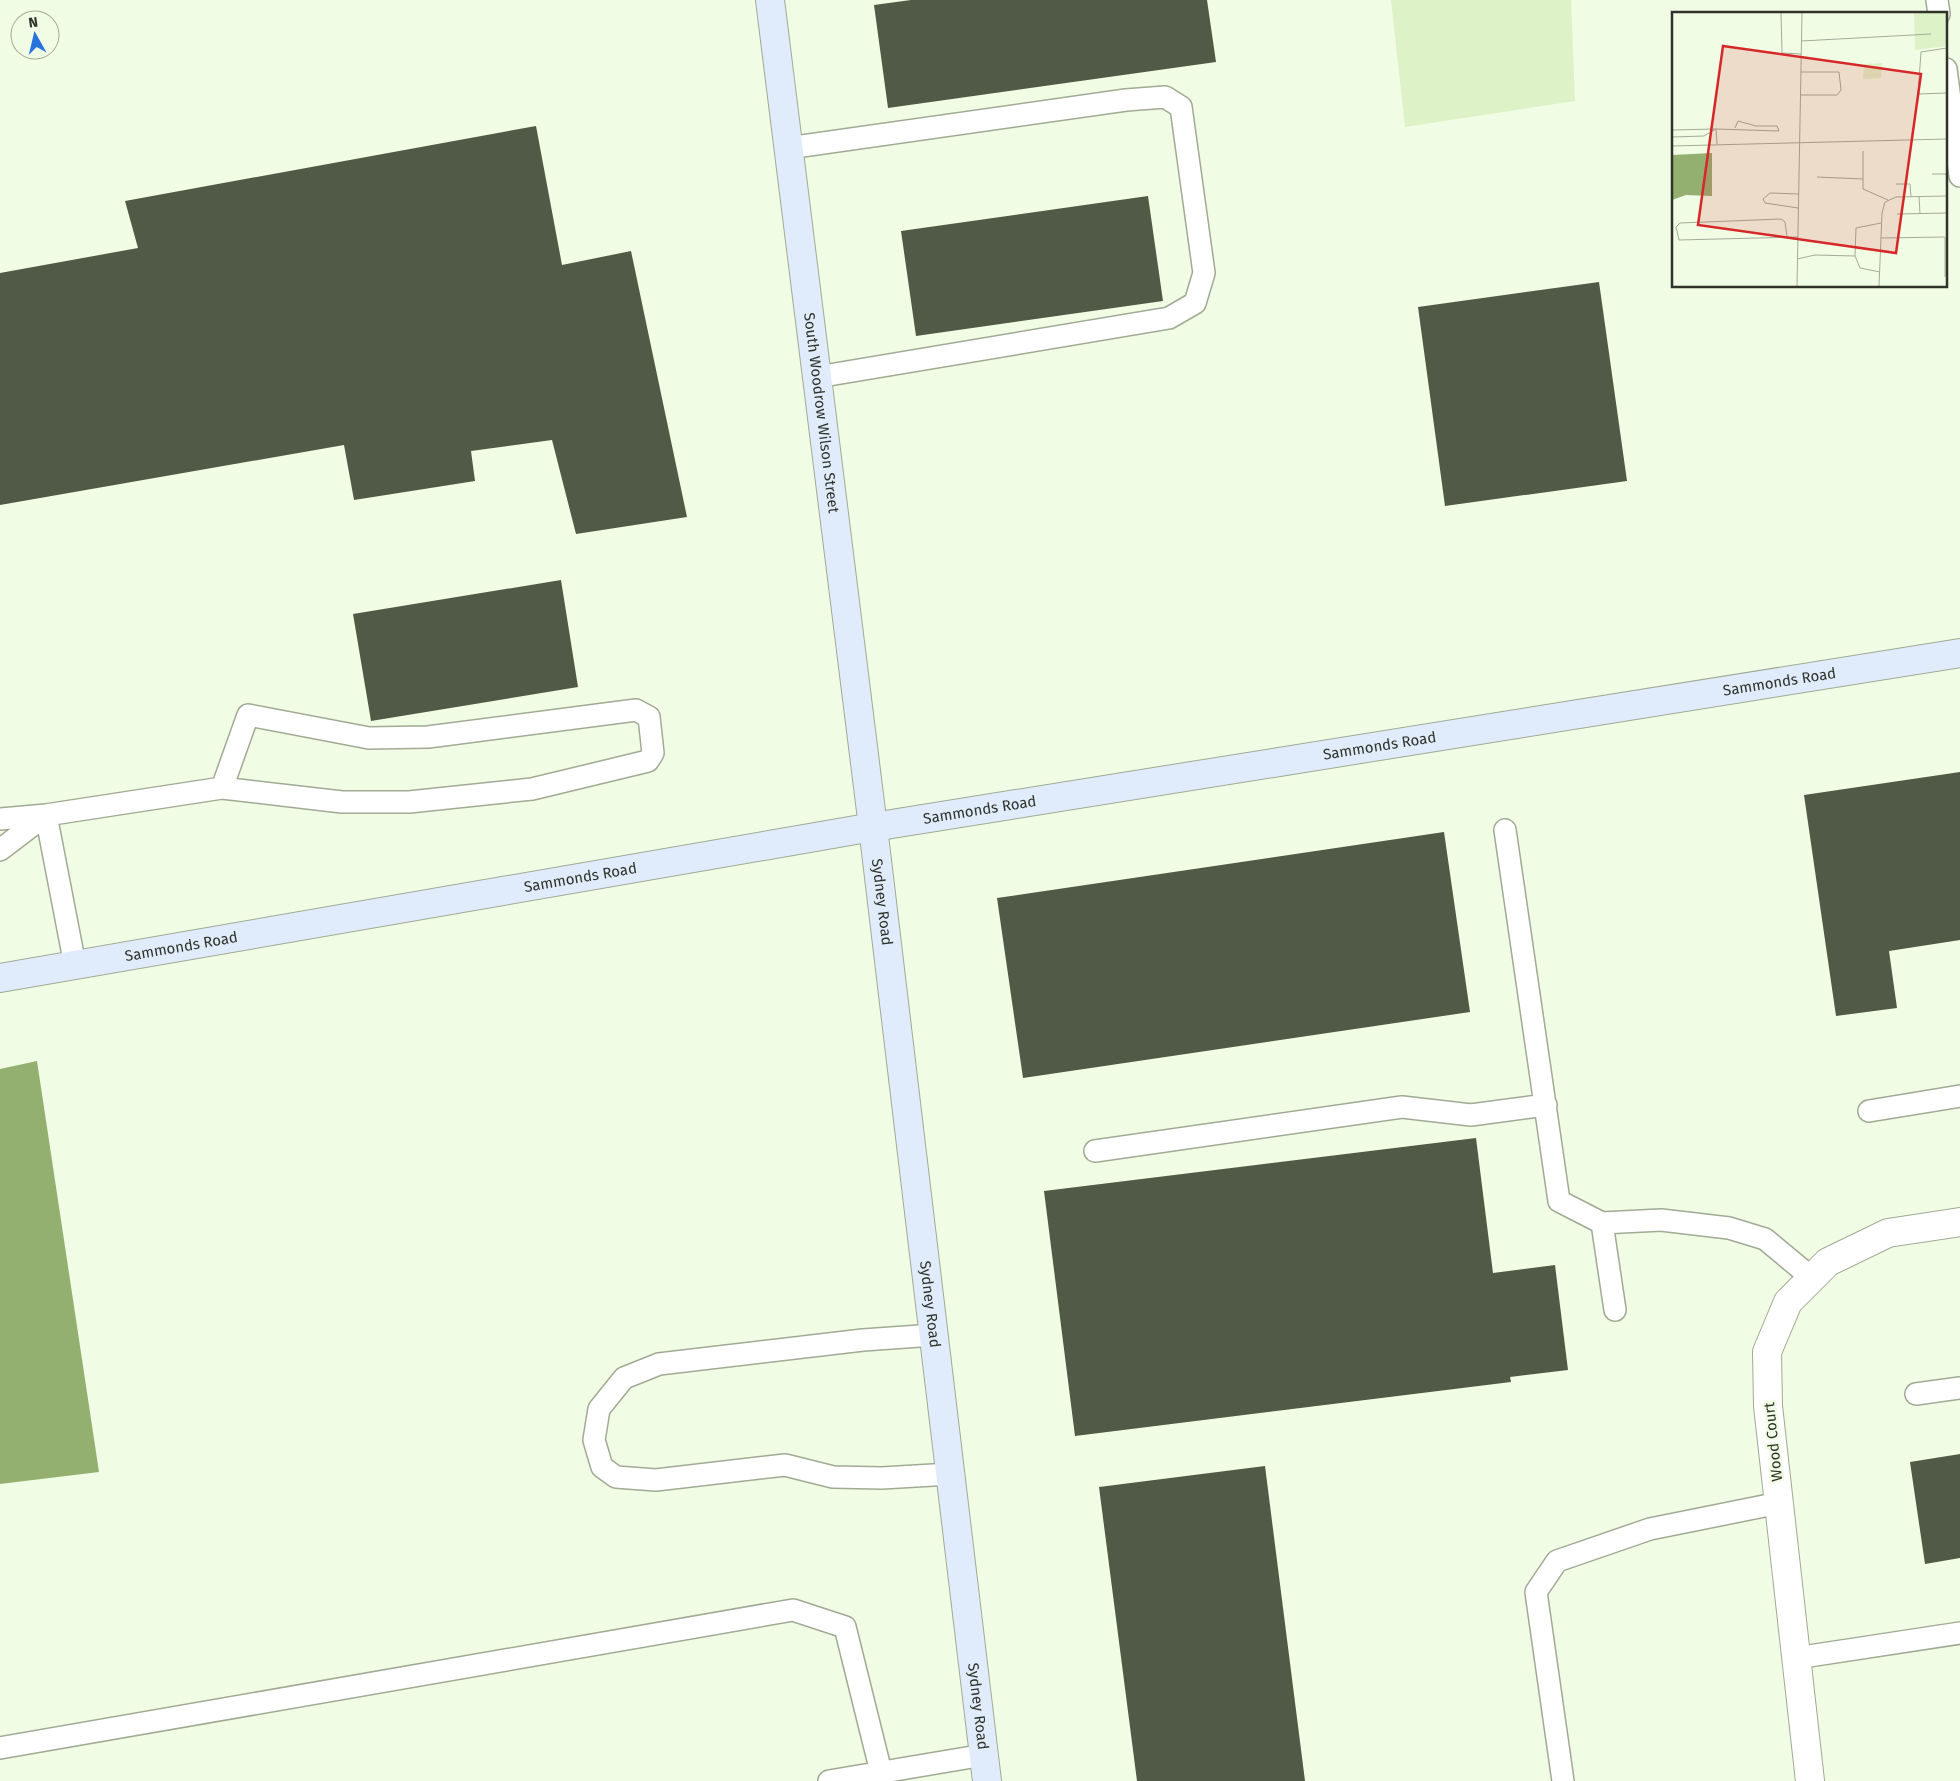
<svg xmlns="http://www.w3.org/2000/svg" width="1960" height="1781" font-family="'Fira Sans',sans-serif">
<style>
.green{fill:#ddf2c6}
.water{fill:#94b071}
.building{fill:#505a46}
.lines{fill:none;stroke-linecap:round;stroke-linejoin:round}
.lane-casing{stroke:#a0aa94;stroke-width:24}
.street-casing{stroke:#a0aa94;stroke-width:30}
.secondary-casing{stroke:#a0aa94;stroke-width:30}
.lane{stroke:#fff;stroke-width:21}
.street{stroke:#fff;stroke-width:28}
.secondary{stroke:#e0ebfb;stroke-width:28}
.labels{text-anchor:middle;stroke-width:5;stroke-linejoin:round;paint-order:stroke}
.street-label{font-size:15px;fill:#2f332a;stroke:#f1fce5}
.inset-road{fill:none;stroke:#a3ac9a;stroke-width:1}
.view{fill:#d62828;fill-opacity:0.15;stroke:#d62828;stroke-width:2.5}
.inset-edge{fill:none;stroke:#2f332a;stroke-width:2.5}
</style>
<rect width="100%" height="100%" fill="#f1fce5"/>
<path class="green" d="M1391 0H1571L1575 101 1405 127Z"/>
<path class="water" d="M37 1061 99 1472 0 1484V1069Z"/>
<path class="building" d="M911 0H1207L1216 62 888 108 874 5Z
M536 126 562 265 631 251 687 517 576 534 552 440 471 451 475 481 354 500 344 445 0 505V273L138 248 125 201Z
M1148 196 1163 301 916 336 901 231Z
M1599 282 1627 481 1445 506 1418 307Z
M561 580 578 687 371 721 353 614Z
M1960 772V940L1889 951 1897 1008 1836 1016 1804 795Z
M1444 832 1470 1012 1023 1078 997 898Z
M1476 1138 1493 1273 1555 1265 1568 1370 1510 1377 1511 1382 1075 1436 1044 1191Z
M1960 1454V1558L1925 1564 1910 1462Z
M1265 1466 1305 1781H1137L1099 1487Z"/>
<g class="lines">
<g class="lane-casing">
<path id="lane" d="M1937 0 1939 14
M1946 69 1960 176
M788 148 1126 100 1165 97 1181 107 1204 273 1195 303 1169 318 817 377
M0 819 46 815
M1505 830 1559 1201 1602 1223 1661 1220 1729 1228 1765 1239 1812 1278
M0 850 46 815
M75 965 46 815 222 788 342 802H409L532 789 648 761 653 753 649 717 636 710 428 737 369 738 248 715 222 788
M1869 1111 1960 1096
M1095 1151 1402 1107 1471 1115 1546 1105
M1602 1223 1615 1310
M934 1335 863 1340 659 1364 624 1378 599 1409 594 1440 602 1467 616 1477 656 1480 785 1465 833 1477 882 1478 950 1474
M1916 1394 1960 1388
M1796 1658 1960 1633
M0 1748 793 1610 845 1627 881 1772
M829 1781 984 1755
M1563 1781 1536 1592 1557 1561 1650 1529 1779 1503"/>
</g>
<g class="street-casing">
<path id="street" d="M1810 1781 1768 1406 1767 1352 1788 1302 1828 1262 1888 1233 1960 1222"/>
</g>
<g class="secondary-casing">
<g id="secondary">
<path id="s1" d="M770 0 873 827 987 1781"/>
<path id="s2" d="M0 978 873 827 1960 653"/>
</g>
</g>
<use href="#lane" class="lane"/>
<use href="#street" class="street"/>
<use href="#secondary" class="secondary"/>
</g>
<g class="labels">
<g class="street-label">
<text dy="5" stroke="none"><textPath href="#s1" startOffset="416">South Woodrow Wilson Street</textPath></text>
<text dy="5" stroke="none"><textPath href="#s2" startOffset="1804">Sammonds Road</textPath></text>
<text dy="5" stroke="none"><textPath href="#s2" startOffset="1399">Sammonds Road</textPath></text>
<text dy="5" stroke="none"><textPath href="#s2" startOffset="994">Sammonds Road</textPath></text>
<text dy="5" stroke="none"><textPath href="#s2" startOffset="589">Sammonds Road</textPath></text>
<text dy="5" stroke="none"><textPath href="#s1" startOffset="909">Sydney Road</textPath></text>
<text dy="5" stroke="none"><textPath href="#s2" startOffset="184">Sammonds Road</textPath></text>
<text dy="5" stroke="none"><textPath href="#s1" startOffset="1314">Sydney Road</textPath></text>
<text transform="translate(1773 1442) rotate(-96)" y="5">Wood Court</text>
<text dy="5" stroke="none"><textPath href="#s1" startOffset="1719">Sydney Road</textPath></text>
</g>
</g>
<g transform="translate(1672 12)">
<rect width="275" height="275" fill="#f1fce5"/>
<path d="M242 1H275V34L243 38ZM210 51 209 66 191 67 192 52Z" fill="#ddf2c6"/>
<path d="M40 141V184L14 183 0 188V143Z" fill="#94b071"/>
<path class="inset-road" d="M109 1 110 41 129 42M129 29 259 22M275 36 249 40 246 82 275 81M128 83H165L169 78 167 60H129M0 118 44 117M0 125 32 124 44 117M45 132 44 117 107 119 105 114H84L66 109 63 116M0 134 275 127M191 139V177L216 188M260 162H274L275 166M145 165 191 167M224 172H238L239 185M247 184 248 202M126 196 93 191 91 187 98 181 127 182M225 202 275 201M115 225 113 210 109 207 8 211 4 215 7 228 126 225M209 226 273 225V265M183 244 188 256 208 260M125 247 143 243 183 244 184 216 209 211M125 274 130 1M207 274 210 201 213 190 224 185 275 184"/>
<path class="view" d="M51 34 249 62 224 241 26 213Z"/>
<rect width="275" height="275" class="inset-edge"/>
</g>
<g transform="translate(35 35) rotate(352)"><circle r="24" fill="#f1fce5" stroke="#a3ac9a"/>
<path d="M0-4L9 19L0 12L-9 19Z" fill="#2873de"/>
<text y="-8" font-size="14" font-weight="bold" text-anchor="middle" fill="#2f332a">N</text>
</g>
</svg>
